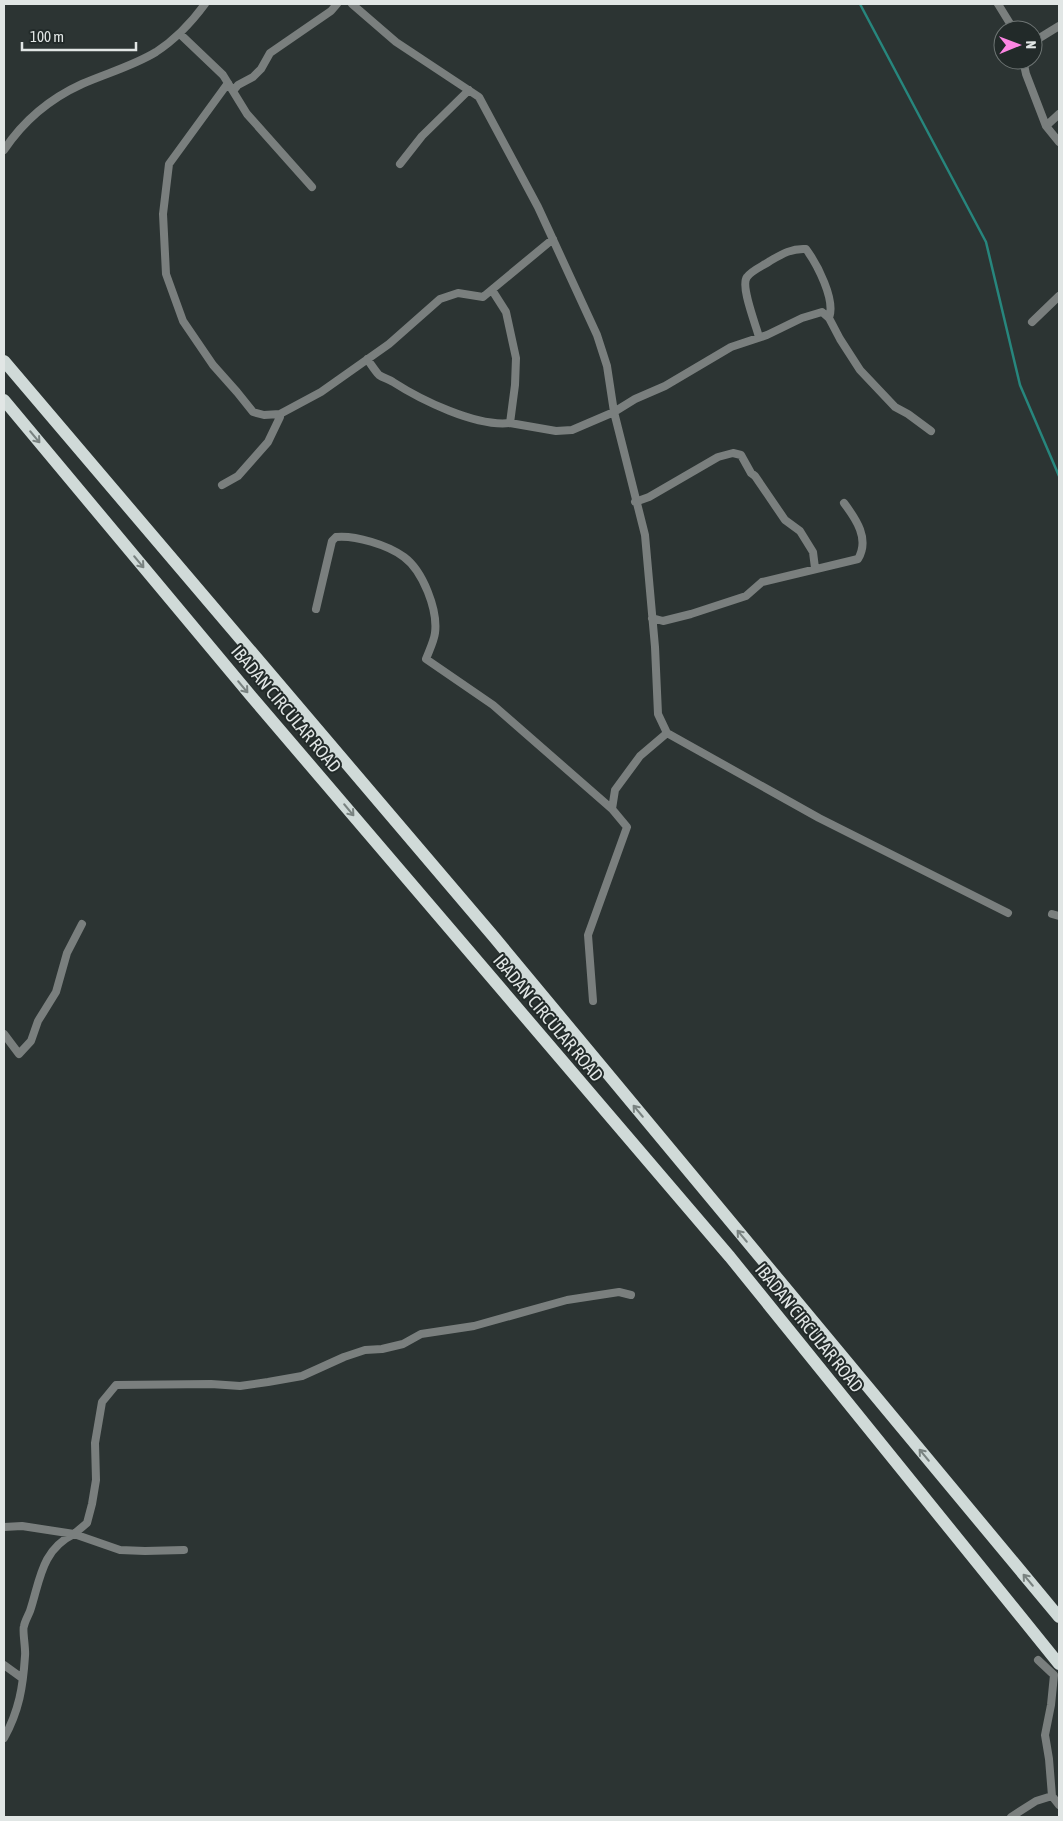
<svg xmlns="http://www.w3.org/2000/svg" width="1063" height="1821" font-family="'Asap Condensed',sans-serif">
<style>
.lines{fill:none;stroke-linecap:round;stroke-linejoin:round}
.stream{stroke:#27867d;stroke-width:2.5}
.minor{stroke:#7a7f7e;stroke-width:8}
.trunk{stroke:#d0dad8;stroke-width:12}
.oneway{stroke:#798280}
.labels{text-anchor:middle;stroke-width:4;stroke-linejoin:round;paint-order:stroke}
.street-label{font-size:18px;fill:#e1e6e5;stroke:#222a29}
</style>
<rect width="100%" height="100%" fill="#2c3433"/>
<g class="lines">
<path class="stream" d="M860 4 986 242 1020 385 1059 476"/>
<path class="minor" d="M352 4 396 42 479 97 538 207 597 335 607 366 614 412 645 535 655 647 658 714 667 733 819 818 1008 913
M998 4 1014 30
M180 34 223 75 247 114 312 187
M1033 42 1059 26
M1023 60 1026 74 1046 126 1059 142
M228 83 169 164 163 214 166 274 183 321 213 365 237 392 253 412 264 415 280 414 321 392 389 344 440 299 458 293 483 297 553 239
M233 91 238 85 253 77 261 69 270 53 331 11 337 4
M1046 126 1059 114
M4 150C24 120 49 99 82 84 107 73 133 66 156 52 176 39 191 23 205 4
M400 164 422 136 469 90
M492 290 506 312 516 358 515 385 510 423
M1032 322 1059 296
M759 337C756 325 740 286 747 277 752 270 763 266 770 261 782 254 792 248 806 249 817 264 836 300 829 318
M367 359C371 364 375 371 379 375 383 378 389 379 393 382 421 400 476 427 510 423L556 431 572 430 614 412 635 399 665 386 731 347 767 335 802 318 822 312 829 318 840 339 860 370 895 407 908 414 931 431
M222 485 238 476 268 442 280 417V414
M635 502 649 497 718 457 733 453 741 455 751 473 755 476 785 520 800 531 813 552 815 568
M316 609 332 541 336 537C355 535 388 545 404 557 423 571 438 610 435 633 434 641 429 651 426 659L493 705 612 809
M652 618 663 621 691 614 746 596 762 582 858 559C870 539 856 519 844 503
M1052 914 1059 916
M593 1001 588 935 627 827 612 809 615 790 640 756 667 733
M4 1034 19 1054 31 1041 38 1021 56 992 67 953 82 924
M4 1527 22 1526 74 1534 87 1523 92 1504 96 1480 95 1443 102 1402 116 1385 211 1384 240 1386 268 1382 302 1376 344 1357 365 1350 382 1349 403 1344 421 1334 474 1326 567 1300 619 1292 631 1295
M1038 1660 1054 1675 1051 1705 1045 1735 1049 1759 1052 1796
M4 1665 22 1678
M4 1738C19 1711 23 1687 25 1656 26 1649 22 1630 24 1626 25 1621 28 1616 30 1611 40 1581 41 1550 74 1534L120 1550 145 1551 184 1550
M1011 1817 1036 1801 1052 1796 1059 1805"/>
<path class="trunk" d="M4 361 494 937 1059 1617
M4 400 251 696 730 1257 1059 1664"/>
</g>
<defs><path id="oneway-shaft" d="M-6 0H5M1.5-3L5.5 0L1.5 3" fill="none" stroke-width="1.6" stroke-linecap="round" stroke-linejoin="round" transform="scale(1.25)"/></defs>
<g class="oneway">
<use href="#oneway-shaft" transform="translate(35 437) rotate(50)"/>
<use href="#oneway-shaft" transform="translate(139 562) rotate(50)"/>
<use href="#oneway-shaft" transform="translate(243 687) rotate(50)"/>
<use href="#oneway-shaft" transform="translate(349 810) rotate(50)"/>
<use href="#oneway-shaft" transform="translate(638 1111) rotate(-130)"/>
<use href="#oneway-shaft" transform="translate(742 1236) rotate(-130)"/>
<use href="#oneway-shaft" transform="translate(924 1455) rotate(-130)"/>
<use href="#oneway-shaft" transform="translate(1028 1580) rotate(-130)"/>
</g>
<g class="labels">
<g class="street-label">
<text transform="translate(286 709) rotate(50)" y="6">IBADAN CIRCULAR ROAD</text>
<text transform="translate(548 1018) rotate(50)" y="6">IBADAN CIRCULAR ROAD</text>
<text transform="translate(809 1328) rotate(51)" y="6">IBADAN CIRCULAR ROAD</text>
</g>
</g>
<rect width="1063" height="1821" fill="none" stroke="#e1e6e5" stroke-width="10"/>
<g transform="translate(1018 45) rotate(89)"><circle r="24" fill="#222a29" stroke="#6e7574"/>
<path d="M0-4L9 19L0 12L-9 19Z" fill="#fd86e3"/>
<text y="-8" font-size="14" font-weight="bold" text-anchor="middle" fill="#e1e6e5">N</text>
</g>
<path d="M22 42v8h114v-8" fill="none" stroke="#e1e6e5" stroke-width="2.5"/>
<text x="30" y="42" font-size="15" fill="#e1e6e5" stroke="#222a29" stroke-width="4" paint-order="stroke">100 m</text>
</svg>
